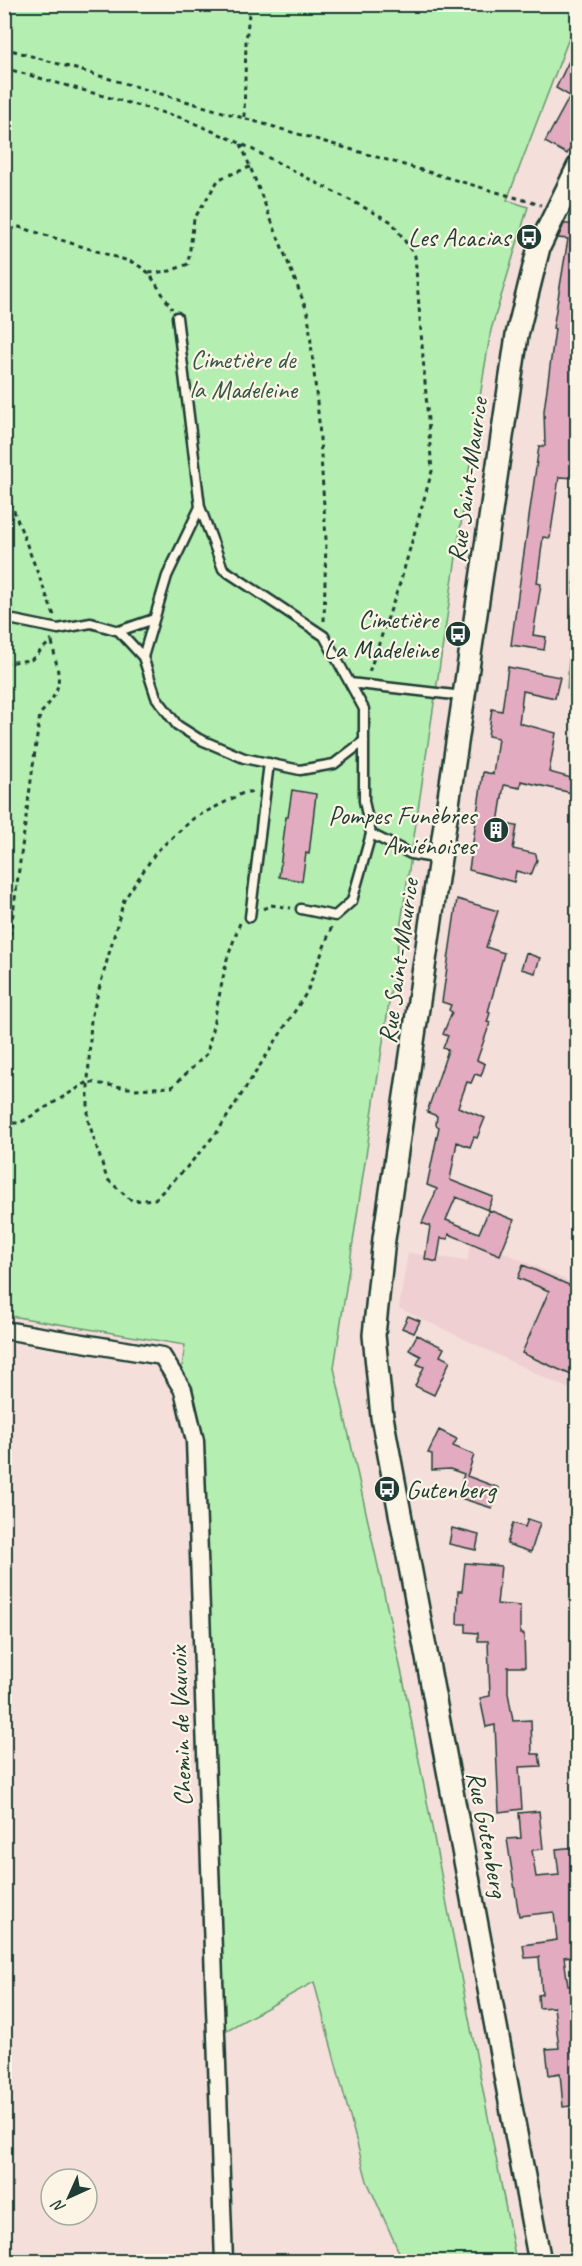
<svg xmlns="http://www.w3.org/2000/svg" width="582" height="2266" font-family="Caveat,sans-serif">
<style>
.built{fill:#efcfd2}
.green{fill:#b5eeb1;stroke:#6a9672;stroke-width:1.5}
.building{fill:#e2abc0;stroke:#1f3d34;stroke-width:1.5}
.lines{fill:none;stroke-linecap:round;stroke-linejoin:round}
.service-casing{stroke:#1f3d34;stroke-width:13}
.minor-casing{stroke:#1f3d34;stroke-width:21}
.tertiary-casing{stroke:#1f3d34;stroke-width:26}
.path{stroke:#1f3d34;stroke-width:3;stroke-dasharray:4.5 4.5;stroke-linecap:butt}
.service{stroke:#fcf5e5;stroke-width:8}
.minor{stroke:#fcf5e5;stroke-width:16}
.tertiary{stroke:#fcf5e5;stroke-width:21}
.labels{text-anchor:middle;stroke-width:4.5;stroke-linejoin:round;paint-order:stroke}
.poi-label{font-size:26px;fill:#1f3d34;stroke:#fcf5e5;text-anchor:end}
.park-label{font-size:26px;fill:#365847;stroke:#fcf5e5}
.street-label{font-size:26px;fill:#1f3d34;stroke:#fcf5e5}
</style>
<rect width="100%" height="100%" fill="#f4dfda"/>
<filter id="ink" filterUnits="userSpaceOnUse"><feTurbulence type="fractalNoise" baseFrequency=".0167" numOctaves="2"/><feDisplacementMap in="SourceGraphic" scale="12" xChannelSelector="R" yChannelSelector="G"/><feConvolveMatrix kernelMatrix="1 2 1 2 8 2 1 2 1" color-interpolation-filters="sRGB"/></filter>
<g filter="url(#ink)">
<path class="built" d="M472 1238 577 1285V1393L399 1308 408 1253 467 1261Z"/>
<path class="green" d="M4 5H577V17L507 200 528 207 491 330 484 371 334 1368 405 1688 516 2261H403L367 2181 314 1982 225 2031 201 1450 181 1374 185 1345 5 1315Z
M577 534V691L567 689Z"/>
<path class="building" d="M569 61 578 69V134L567 154 545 142 570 96 556 88Z
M564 224H578V478L559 477 550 538 543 537 537 583 541 584 533 635 546 637 544 650 511 645 539 446H545L544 411 555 329 553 328 568 239 558 238Z
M508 667 560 677 555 698 523 691 519 723 556 733 549 772 575 779 572 793 521 781 520 788 504 785 498 823 517 826 513 849 536 854 537 860 531 875 516 871 514 882 469 870 483 772 493 774 498 738 488 736 492 709 502 711Z
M292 790 316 794 309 854 306 853 302 881 279 877 286 817H288Z
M457 899 498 911 486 947 504 953 488 1012 490 1013 487 1022 490 1023 477 1060 485 1064 481 1076 475 1074 471 1083 467 1082 458 1107 485 1118 477 1138 474 1137 470 1147 457 1142 450 1180 493 1197 488 1210 456 1197 446 1220 479 1233 489 1210 514 1220 500 1255 449 1234 448 1239 441 1238 437 1262 425 1259 430 1226 422 1223 437 1189 427 1185 439 1127 436 1125 437 1116 427 1112 448 1050 443 1048 448 1036 443 1034 452 1012 449 1010 451 1005 442 1002Z
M526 953 540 958 535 973 521 969Z
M523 1265 578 1289V1378L522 1353 549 1291 518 1278Z
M408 1316 420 1321 414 1333 402 1328Z
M417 1335 444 1348 440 1356 450 1361 434 1395 415 1386 424 1367 417 1364 421 1356 409 1350Z
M439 1430 457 1439 453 1446 474 1455 467 1476 499 1488 492 1508 457 1497 464 1474 450 1469 432 1470V1454L428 1453Z
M528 1519 540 1523 531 1552 507 1544 513 1523 525 1527Z
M452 1528 479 1535 476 1550 449 1544Z
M465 1563 501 1566 497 1604 520 1606V1634H524L525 1667H508V1693L513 1721 531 1720 532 1754H539L541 1766 519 1767 522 1809 499 1812 495 1725 486 1727 480 1698 490 1696 488 1641H478V1633L466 1632V1624H457L458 1591H462Z
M539 1811 543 1849 532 1850 536 1877 559 1875 556 1849 576 1847 578 1910 574 1911 577 1946 572 1947 573 1956 564 1957 568 1986 578 1985V2105L563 2107 560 2073 549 2075 546 2049 559 2048 554 2007 539 2008 538 1995 542 1994 539 1957 525 1958 523 1945 557 1940 554 1912 519 1916 507 1839 521 1838 519 1813Z"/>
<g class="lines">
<g class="service-casing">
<path id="service" d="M177 317 200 507 223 569 324 636 364 709V801L371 834 352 901 335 916 301 909
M4 618 58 629 91 623 119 631 143 657 156 697 177 725 199 739 244 758 300 770 334 764 364 741
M119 631 154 619
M143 657 167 576 200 507
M350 683 463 696
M371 834 411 854 440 859
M250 917 269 763"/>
</g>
<g class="minor-casing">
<path id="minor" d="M4 1330 162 1356 183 1390 195 1441 224 2262"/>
</g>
<g class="tertiary-casing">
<path id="tertiary" d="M540 2262 382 1417 374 1335 384 1239 517 335 539 247 578 167"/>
</g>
<path class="path" d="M4 48 541 205
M4 68 182 118 240 143 392 222 415 256 432 471 401 580 368 675
M244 117 246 42 250 4
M241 144 308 313 319 422 326 540 324 622
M4 236 16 226 135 263 149 273 172 309
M149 273 170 271 188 264 194 219 219 179 250 167
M4 485 55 618
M4 663 31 660 52 640
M263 909 271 905 291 908
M240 923 227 959 207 1054 172 1087 135 1089 88 1082V1120L107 1179 132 1201 155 1199 187 1167 218 1131 307 992 332 926
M4 980 40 714C67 685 58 677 52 641
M4 1123H20L88 1082 91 1018 124 900 156 852 194 818 243 793 255 791"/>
<use href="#service" class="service"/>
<use href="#minor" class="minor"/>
<use href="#tertiary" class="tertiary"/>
</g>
</g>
<defs>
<g id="bus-disc" transform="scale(1.35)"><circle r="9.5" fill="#1f3d34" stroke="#fcf5e5"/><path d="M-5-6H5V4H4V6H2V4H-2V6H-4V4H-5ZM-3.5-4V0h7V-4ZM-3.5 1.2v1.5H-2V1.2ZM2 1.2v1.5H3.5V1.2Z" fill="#fff"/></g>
<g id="building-disc" transform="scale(1.35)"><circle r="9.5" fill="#1f3d34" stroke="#fcf5e5"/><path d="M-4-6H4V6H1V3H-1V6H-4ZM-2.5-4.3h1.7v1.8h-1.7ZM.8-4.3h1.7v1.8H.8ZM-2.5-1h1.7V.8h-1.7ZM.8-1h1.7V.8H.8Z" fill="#fff"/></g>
</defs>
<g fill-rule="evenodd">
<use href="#bus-disc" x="529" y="237"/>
<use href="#bus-disc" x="458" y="634"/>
<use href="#building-disc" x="496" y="830"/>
<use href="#bus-disc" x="387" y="1489"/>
</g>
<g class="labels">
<g class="poi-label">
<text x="510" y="246">Les Acacias</text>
<text x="438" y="628">Cimetière<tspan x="438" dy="30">La Madeleine</tspan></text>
<text x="476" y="824">Pompes Funèbres<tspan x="476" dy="30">Amiénoises</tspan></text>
<text x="406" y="1498" text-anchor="start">Gutenberg</text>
</g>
<g class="park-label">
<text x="243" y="368">Cimetière de<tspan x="243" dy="30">la Madeleine</tspan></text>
</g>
<g class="street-label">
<text transform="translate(467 480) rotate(-82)" y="9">Rue Saint-Maurice</text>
<text transform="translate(398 961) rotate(-82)" y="9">Rue Saint-Maurice</text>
<text transform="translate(180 1726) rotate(-92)" y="9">Chemin de Vauvoix</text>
<text transform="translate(488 1834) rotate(79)" y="9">Rue Gutenberg</text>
</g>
</g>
<rect width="582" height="2266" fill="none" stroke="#fcf5e5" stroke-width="24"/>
<rect x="12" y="12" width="558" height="2242" fill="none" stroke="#1f3d34" stroke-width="2" filter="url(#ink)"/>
<g transform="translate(69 2197) rotate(225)"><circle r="28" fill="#fcf5e5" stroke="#a4ab9e" stroke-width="1.5"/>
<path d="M0-4.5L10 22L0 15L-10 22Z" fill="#1f3d34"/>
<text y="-9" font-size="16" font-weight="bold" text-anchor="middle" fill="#1f3d34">N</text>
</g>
</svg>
